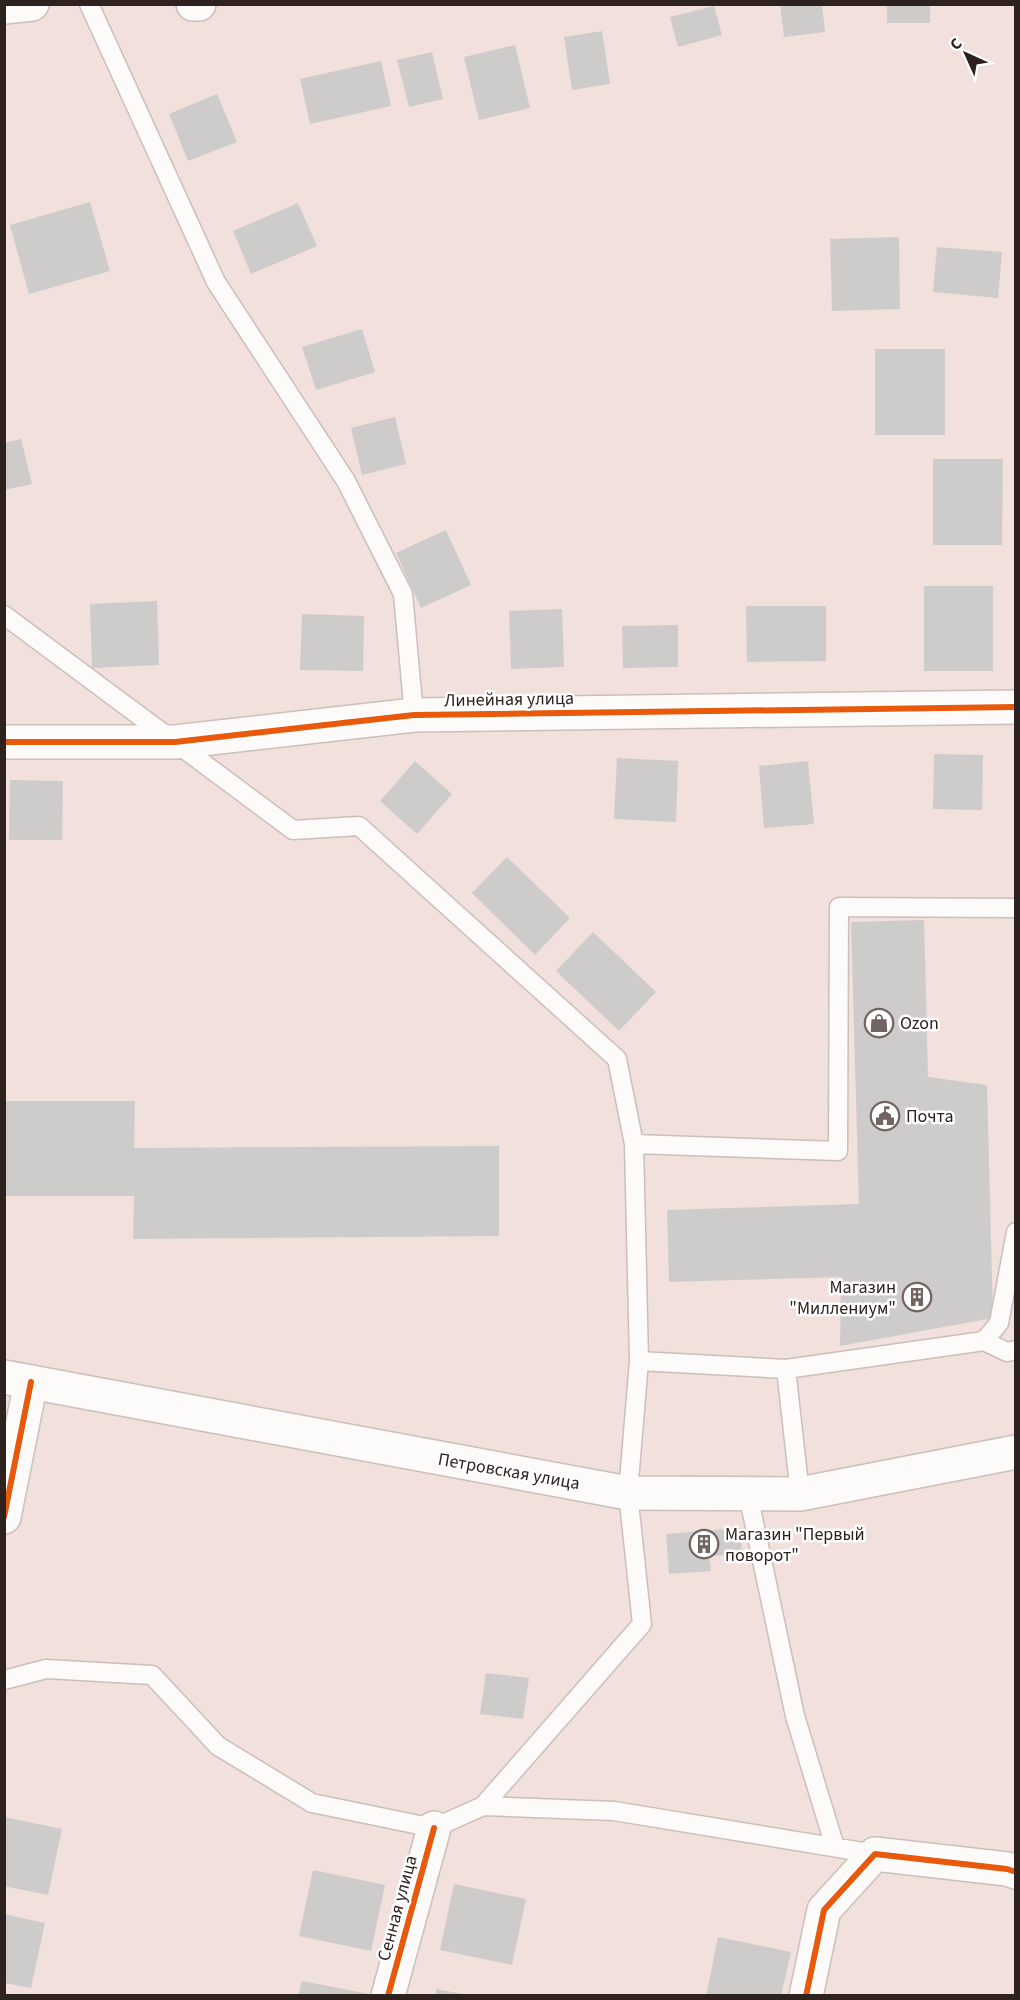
<svg xmlns="http://www.w3.org/2000/svg" width="1020" height="2000" font-family="'Source Sans 3',sans-serif">
<style>
.building{fill:#cdcccb}
.lines{fill:none;stroke-linecap:round;stroke-linejoin:round}
.lane-casing{stroke:#ccbeba;stroke-width:21}
.street-casing{stroke:#ccbeba;stroke-width:36}
.secondary-casing{stroke:#ccbeba;stroke-width:36}
.lane{stroke:#fdfafa;stroke-width:18}
.street{stroke:#fdfafa;stroke-width:33}
.secondary{stroke:#fdfafa;stroke-width:33}
.cycleway-casing{stroke:#fff;stroke-width:10}
.cycleway{stroke:#e8590c;stroke-width:6}
.labels{text-anchor:middle;stroke-width:5;stroke-linejoin:round;paint-order:stroke}
.street-label{font-size:18px;fill:#2e221f;stroke:#fff}
.poi-label{font-size:18px;fill:#2e221f;stroke:#fff;text-anchor:start}
</style>
<rect width="100%" height="100%" fill="#f1e0db"/>
<path class="building" d="M780 4H822L825 32 784 37Z
M887 4H930V23H887Z
M714 6 722 35 678 47 670 17Z
M602 31 610 84 572 90 564 37Z
M515 45 530 108 479 120 464 57Z
M432 52 443 99 409 107 397 60Z
M381 61 391 106 310 124 300 79Z
M217 94 237 142 188 161 169 114Z
M90 202 110 271 29 294 10 225Z
M298 203 317 246 251 274 233 231Z
M899 237 900 309 832 311 830 239Z
M937 247 1002 252 998 298 933 292Z
M362 329 375 372 316 390 302 347Z
M875 349H945V435H875Z
M395 417 406 464 362 475 351 428Z
M21 439 32 484 4 490V443Z
M933 459H1003L1002 545H933Z
M446 530 471 585 421 608 396 553Z
M924 586H993V671H924Z
M157 601 159 665 92 668 90 604Z
M746 606H826V661L747 662Z
M562 609 564 667 511 669 509 611Z
M302 614 364 616 363 671 300 670Z
M678 625V667L623 668 622 626Z
M934 754 983 755 982 810 933 809Z
M617 758 678 761 676 822 614 819Z
M415 761 452 794 417 834 380 801Z
M808 761 814 824 764 828 759 766Z
M10 780 63 781 62 840H9Z
M507 857 570 918 535 955 472 893Z
M924 920 928 1077 987 1085 993 1318 840 1346 841 1277 669 1282 667 1210 859 1204 851 922Z
M593 932 656 992 619 1031 556 971Z
M4 1101H135L134 1148 499 1146V1236L133 1239 134 1196H4Z
M740 1528 742 1554 709 1556 711 1571 669 1574 666 1534Z
M486 1673 529 1678 523 1719 480 1714Z
M4 1817 62 1829 48 1895 4 1886Z
M313 1870 385 1885 371 1951 299 1936Z
M454 1884 526 1899 512 1965 440 1950Z
M4 1914 45 1923 31 1988 4 1983Z
M718 1937 791 1952 781 1996H706Z
M302 1981 369 1994V1996H298Z
M436 1989 463 1994V1996H435Z"/>
<g class="lines">
<g class="lane-casing">
<path id="lane" d="M89 4 216 282 346 481 403 594 414 715
M4 615 293 830 359 826 617 1059 634 1144 639 1361 628 1493 642 1624 483 1806
M634 1144 838 1151 839 907 1016 908
M984 1341 1007 1352 1016 1350
M639 1361 786 1369 984 1341 999 1323 1016 1232
M786 1369 800 1494
M748 1494 795 1716 835 1847
M4 1680 46 1669 152 1675 218 1746 312 1803 434 1828 483 1806 614 1811 875 1854"/>
</g>
<g class="street-casing">
<path id="street" d="M193 4H199
M4 7 32 4
M4 742H175L414 715 1016 707
M4 1517 31 1382
M388 1996 434 1828
M806 1996 824 1910 875 1854 1007 1869 1016 1872"/>
</g>
<g class="secondary-casing">
<path id="secondary" d="M4 1377 628 1493 800 1494 1016 1452"/>
</g>
<use href="#lane" class="lane"/>
<use href="#street" class="street"/>
<use href="#secondary" class="secondary"/>
<g class="cycleway-casing">
<path id="cycleway" d="M4 742H175L414 715 1016 707
M4 1517 31 1382
M388 1996 434 1828
M806 1996 824 1910 875 1854 1007 1869 1016 1872"/>
</g>
<use href="#cycleway" class="cycleway"/>
</g>
<defs>
<g id="shop-ring" transform="scale(1.5)"><circle r="9.5" fill="#fff" stroke="#726461" stroke-width="1.5"/><path d="M-5-2.5h2.3a2.7 3.5 0 0 1 5.4 0H5L5.5 6h-11ZM-1.5-2.5h3a1.5 2.3 0 0 0-3 0Z" fill="#726461"/></g>
<g id="civic-ring" transform="scale(1.5)"><circle r="9.5" fill="#fff" stroke="#726461" stroke-width="1.5"/><path d="M-.6-6.5H3V-4.5H.6V-3L4-1V1h2V6H-6V1h2V-1L-.6-3ZM-1.2 2.5V6h2.4V2.5Z" fill="#726461"/></g>
<g id="building-ring" transform="scale(1.5)"><circle r="9.5" fill="#fff" stroke="#726461" stroke-width="1.5"/><path d="M-4-6H4V6H1V3H-1V6H-4ZM-2.5-4.3h1.7v1.8h-1.7ZM.8-4.3h1.7v1.8H.8ZM-2.5-1h1.7V.8h-1.7ZM.8-1h1.7V.8H.8Z" fill="#726461"/></g>
</defs>
<g fill-rule="evenodd">
<use href="#shop-ring" x="879" y="1023"/>
<use href="#civic-ring" x="885" y="1116"/>
<use href="#building-ring" x="917" y="1297"/>
<use href="#building-ring" x="704" y="1544"/>
</g>
<g class="labels">
<g class="street-label">
<text transform="translate(509 699) rotate(-1)" y="6">Линейная улица</text>
<text transform="translate(509 1471) rotate(10)" y="6">Петровская улица</text>
<text transform="translate(397 1908) rotate(-75)" y="6">Сенная улица</text>
</g>
<g class="poi-label">
<text x="900" y="1029">Ozon</text>
<text x="906" y="1122">Почта</text>
<text x="896" y="1293" text-anchor="end">Магазин<tspan x="896" dy="21">"Миллениум"</tspan></text>
<text x="725" y="1540">Магазин "Первый<tspan x="725" dy="21">поворот"</tspan></text>
</g>
</g>
<rect width="1020" height="2000" fill="none" stroke="#2e221f" stroke-width="12"/>
<g transform="translate(966 54) rotate(315)" stroke="#ffffff" stroke-width="4.5" paint-order="stroke">
<path d="M0-4.5L10 22L0 15L-10 22Z" fill="#2e221f"/>
<text y="-9" font-size="16" font-weight="bold" text-anchor="middle" fill="#2e221f">С</text>
</g>
</svg>
